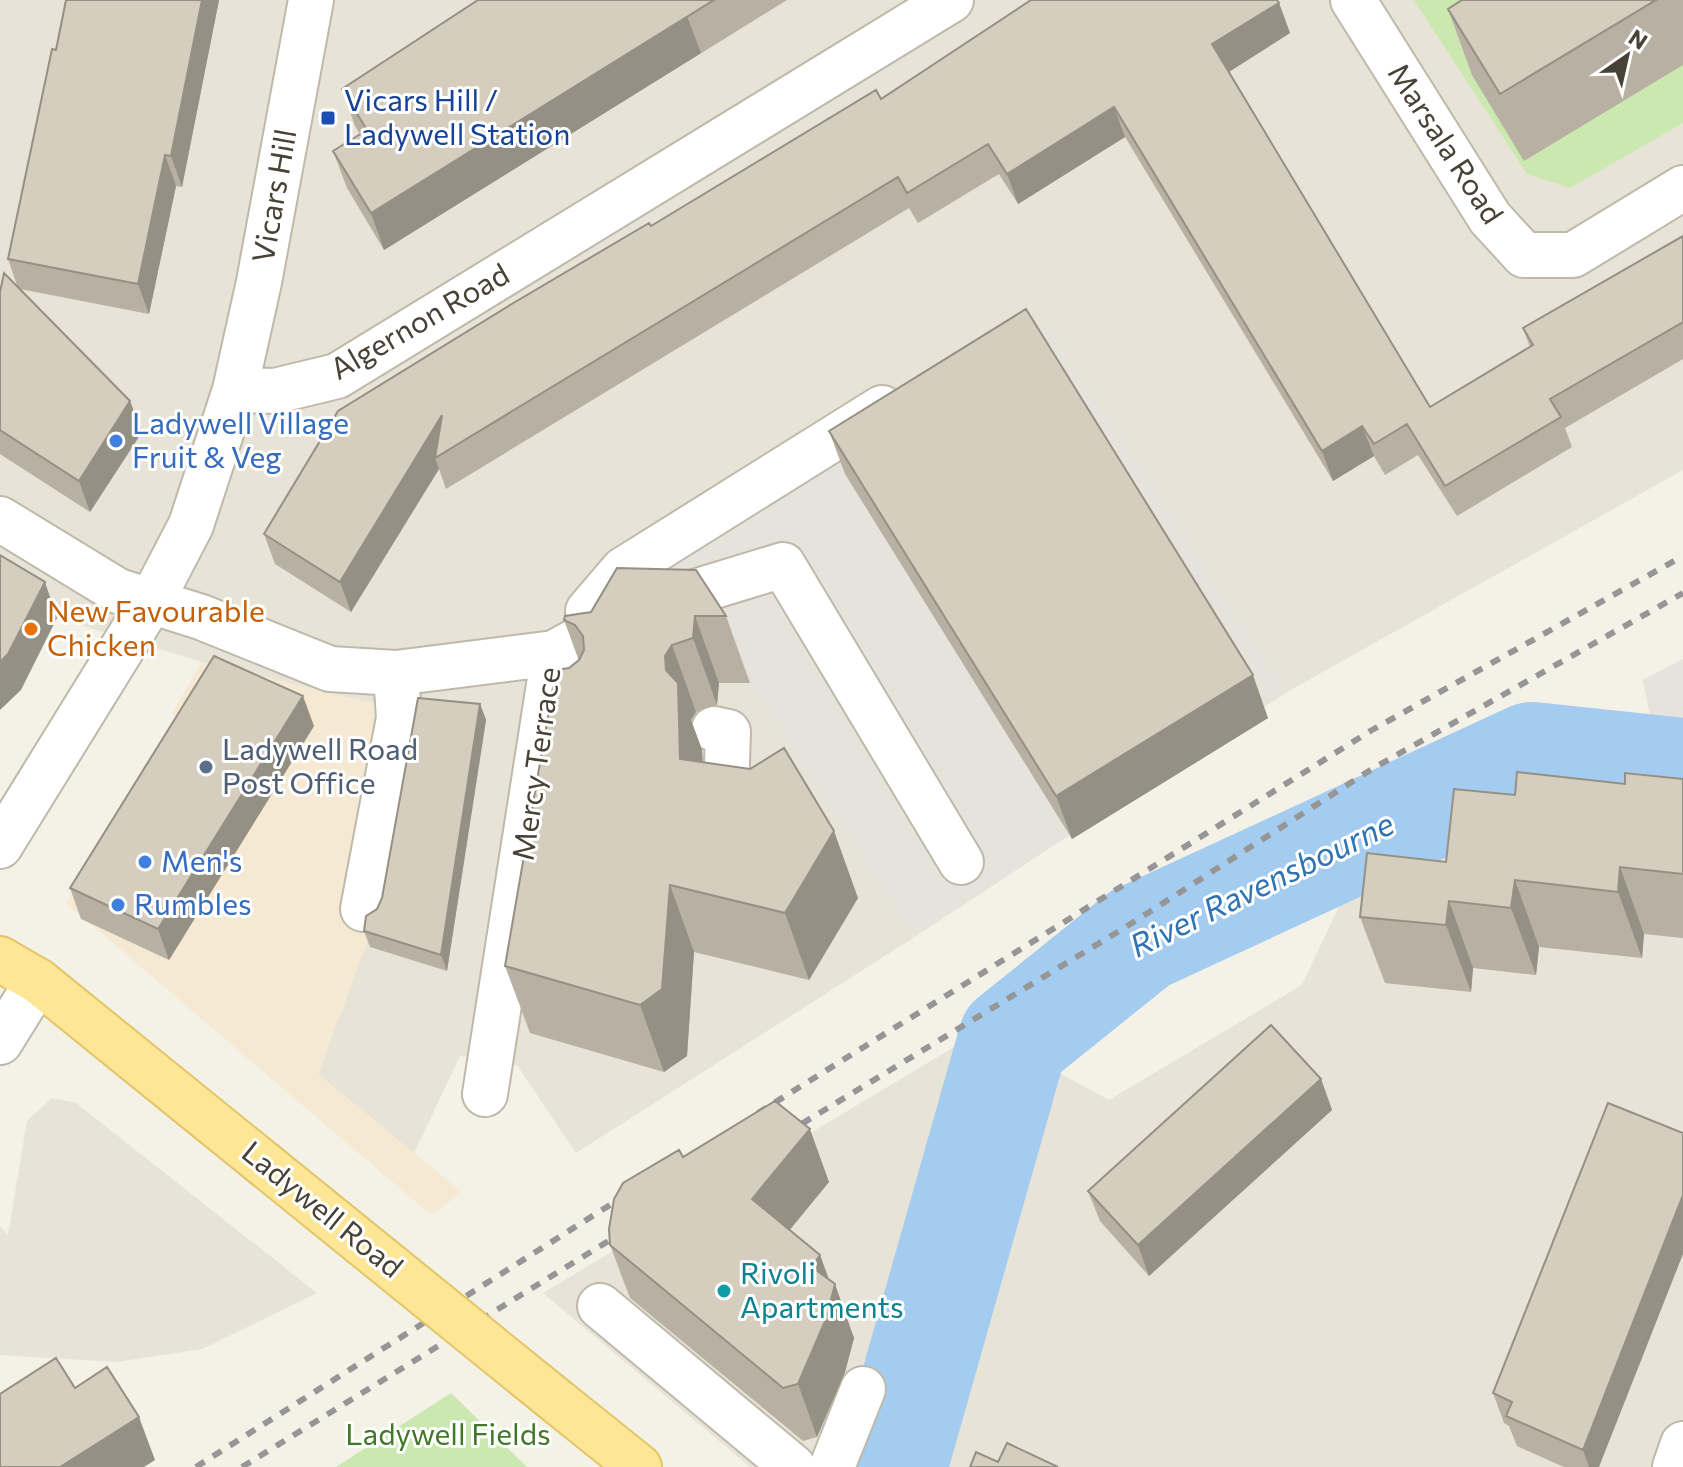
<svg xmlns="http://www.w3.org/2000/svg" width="1683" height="1467" font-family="Commissioner,sans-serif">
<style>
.residential{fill:#e7e3d6}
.commercial{fill:#f5e9d3}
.industrial{fill:#e6e2dc}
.green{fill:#cbe8b0}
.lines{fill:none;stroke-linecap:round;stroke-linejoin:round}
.river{stroke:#a4ccf0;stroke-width:110}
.minor-casing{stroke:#bfb9aa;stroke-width:48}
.major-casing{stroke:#e3c566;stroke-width:48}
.minor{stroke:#fff;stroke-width:44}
.major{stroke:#fde797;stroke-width:44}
.rail{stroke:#969696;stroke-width:6;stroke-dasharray:10 10;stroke-linecap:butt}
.major-bridge-casing{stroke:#e3c566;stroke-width:48;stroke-linecap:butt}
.major-bridge{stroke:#fde797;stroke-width:44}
.wall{fill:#b7b0a3}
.shaded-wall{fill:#959084}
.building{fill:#d5cdbd;stroke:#959084;stroke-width:2}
.transit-dot{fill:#1a4fb4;stroke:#fff;stroke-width:3}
.shop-dot{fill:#3f7fe0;stroke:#fff;stroke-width:3}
.food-dot{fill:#e8710a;stroke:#fff;stroke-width:3}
.service-dot{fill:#5c6f8a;stroke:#fff;stroke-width:3}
.culture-dot{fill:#0f9aa8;stroke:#fff;stroke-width:3}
.labels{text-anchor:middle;stroke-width:6;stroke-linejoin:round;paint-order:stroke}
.transit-label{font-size:30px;fill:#164399;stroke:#fff;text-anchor:start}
.street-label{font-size:30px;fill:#474136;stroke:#fff}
.shop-label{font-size:30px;fill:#366cbe;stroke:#fff;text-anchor:start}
.food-label{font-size:30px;fill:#c56008;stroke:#fff;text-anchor:start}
.service-label{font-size:30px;fill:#4e5e75;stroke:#fff;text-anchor:start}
.culture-label{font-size:30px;fill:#0d838f;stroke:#fff;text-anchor:start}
.park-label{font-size:30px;fill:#42782a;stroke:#fff}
.water-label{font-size:32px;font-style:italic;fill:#3073b2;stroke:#fff}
</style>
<rect width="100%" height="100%" fill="#f4f1e7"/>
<path class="residential" d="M0 0H1683V470L1287 692 1046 325 721 637 913 938 576 1153 517 1065 460 1056 414 1153 318 1074 374 924 408 712 202 662 57 618 0 583Z
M1531 781 1683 795V1467H750L543 1293 981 1031 1109 1100 1302 985 1356 870Z
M52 1098 76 1103 317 1293 202 1349 116 1362 0 1355V1226L8 1235 27 1121Z"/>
<path class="commercial" d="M202 662 408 712 374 924 318 1074 462 1192 431 1215 66 903 179 718 172 713Z"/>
<path class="industrial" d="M1047 324 1287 692 913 938 721 638 619 596Z
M1683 659V734L1653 732 1643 680Z"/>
<path class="green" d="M1414 0H1683V123L1570 188 1527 174Z
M451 1393 527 1467H336Z"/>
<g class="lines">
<path class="river" d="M892 1467 1013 1040 1140 938 1532 757 1683 773"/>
<g class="minor-casing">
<path id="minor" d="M1353 0 1490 218 1524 255H1573L1683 188
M235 390 275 391 337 376 951 0
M0 519 118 591 201 617 330 669 396 673 554 653 629 612 783 565 961 862
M588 611 623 570 882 408
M714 729 728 732 726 793
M0 846 152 600 191 525 235 390 259 282 311 0
M363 909 399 718 396 673
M0 1042 38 981
M485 1094 554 653
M600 1306 793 1467
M832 1467 863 1389
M1675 1467 1683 1444"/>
</g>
<g class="major-casing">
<path id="major" d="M0 959 38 981 264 1164
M558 1402 639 1467"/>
</g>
<use href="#minor" class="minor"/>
<use href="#major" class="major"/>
<path class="rail" d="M758 1113 1372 730 1683 556
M785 1134 1129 925 1372 769 1683 593
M196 1467 632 1191
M242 1467 628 1229"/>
<g class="major-bridge-casing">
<path id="major-bridge" d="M264 1164 558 1402"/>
</g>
<use href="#major-bridge" class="major-bridge"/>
</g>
<path class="wall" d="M219 0 182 187 176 186 149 314 20 289 130 401 142 432 90 512 0 454V292L18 288 8 259 56 50Z
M478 0H787L384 250 347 188 333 151 360 134 355 126 342 89Z
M1462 0H1683V65L1524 161 1472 75 1448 9Z
M1279 3 1290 33 1229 72 1430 407 1530 347 1523 328 1683 236V359L1565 428 1572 447 1457 516 1418 455 1385 475 1374 456 1333 481 1125 137 1018 204 999 174 918 223 909 208 446 489 439 469 351 612 275 564 264 534 651 226 881 99Z
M829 431 1268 718 1072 839 845 474Z
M565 616H726L750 683H719L717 705 696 712 691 720 702 750 703 762 858 898 809 980 694 952 687 1056 664 1072 530 1033 505 966 569 668 579 661 564 620Z
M480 704 486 720 447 971 370 947 364 931 377 909Z
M314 726 169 960 81 919 70 888Z
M1683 779V938L1644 934 1642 958 1539 947 1536 975 1473 968 1471 992 1385 983 1360 917 1446 862 1515 795 1625 784Z
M1321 1079 1332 1110 1149 1276 1100 1221 1088 1191Z
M1608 1103 1599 1467H1564L1517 1446 1509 1426 1504 1423 1493 1393Z
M683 1157 829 1182 790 1230 820 1255 829 1280 854 1338 845 1372 817 1437 803 1441 630 1298 610 1245Z"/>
<path class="shaded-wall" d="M202 0H219L182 187 171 156Z
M1279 3 1290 33 1224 75 1212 44Z
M687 16 701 53 384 250 371 213Z
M1114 107 1125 137 1018 204 1007 174Z
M165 155 176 186 149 314 138 284Z
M130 401 142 432 90 512 79 481Z
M442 415 435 458 439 469 351 612 340 582Z
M1362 426 1374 456 1333 481 1322 451Z
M45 582 57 618 21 690 0 710V662Z
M695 616 719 683 717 705 693 638Z
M672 645 696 712 691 720 702 750 705 826 680 759 666 670 665 656Z
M1253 675 1268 718 1072 839 1056 796Z
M303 696 314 726 169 960 158 929Z
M480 704 486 720 447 971 441 955Z
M834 831 858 898 809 980 785 913Z
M1620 867 1644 934 1642 958 1618 892Z
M1515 880 1539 947 1536 975 1511 908Z
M670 885 694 952 687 1056 664 1072 640 1005Z
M1449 901 1473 968 1471 992 1446 925Z
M1321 1079 1332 1110 1149 1276 1138 1245Z
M810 1129 829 1182 771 1252 752 1199Z
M1683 1195V1254L1599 1467H1589L1583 1450Z
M820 1255 833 1291 835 1284 854 1338 845 1372 817 1437 798 1384 812 1267Z
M139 1417 155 1460 144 1467H60Z"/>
<path class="building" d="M66 0H202L171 156 165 155 138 284 8 259 52 49 56 50Z
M478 0H714L371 213 333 151 367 130 342 89Z
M1031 0H1277L1279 3 1212 44 1430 407 1533 345 1523 328 1683 236V322L1550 399 1561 417 1445 486 1407 424 1374 444 1362 426 1322 451 1114 107 1007 174 988 144 907 193 898 177 435 458 442 415 340 582 264 534 338 411 510 305 649 223 651 226 876 90 881 99Z
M1462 0H1656L1500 94 1448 9Z
M4 273 130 401 79 481 0 430V292Z
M1026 309 1253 675 1056 796 829 431Z
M0 555 45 582 8 654 0 662Z
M617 568 696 570 726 616H695L693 638 672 645 665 656 666 670 678 683 680 759 750 769 784 748 834 831 785 913 670 885 662 989 640 1005 505 966 556 670 569 668 579 660 584 650 583 636 575 625 564 620 565 616 591 612Z
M214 656 303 696 158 929 70 888Z
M418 698 480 704 441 955 364 931 366 916 377 909 382 898Z
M1517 772 1625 784V773L1683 779V874L1620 867 1618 892 1515 880 1511 908 1449 901 1446 925 1360 917 1367 853 1446 862 1454 789 1515 795Z
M1271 1025 1321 1079 1138 1245 1088 1191Z
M775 1101 810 1129 752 1199 820 1255 812 1267 835 1284 826 1319 798 1384 783 1388 610 1245 609 1229 614 1199 623 1183 679 1150 683 1157Z
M1608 1103 1683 1133V1195L1583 1450 1506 1416 1512 1402 1493 1393Z
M56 1358 75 1388 107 1367 139 1417 60 1467H0V1394Z
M1007 1443 1058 1467H970L976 1452 998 1462Z"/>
<rect class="transit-dot" x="320" y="110" width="16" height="16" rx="4"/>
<g class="shop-dot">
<circle cx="116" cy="441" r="8"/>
<circle cx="145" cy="862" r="8"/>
<circle cx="118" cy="905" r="8"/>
</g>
<circle class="food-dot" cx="31" cy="629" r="8"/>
<circle class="service-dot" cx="206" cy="767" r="8"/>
<circle class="culture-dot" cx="724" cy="1291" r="8"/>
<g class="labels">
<g class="transit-label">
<text x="344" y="111">Vicars Hill /<tspan x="344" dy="34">Ladywell Station</tspan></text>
</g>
<g class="street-label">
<text transform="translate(1445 144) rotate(57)" y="10">Marsala Road</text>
<text transform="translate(275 196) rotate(-80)" y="10">Vicars Hill</text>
<text transform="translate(420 322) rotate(-30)" y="10">Algernon Road</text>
<text transform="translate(537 764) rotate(-82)" y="10">Mercy Terrace</text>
<text transform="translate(322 1210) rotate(39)" y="10">Ladywell Road</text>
</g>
<g class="shop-label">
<text x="132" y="434">Ladywell Village<tspan x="132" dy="34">Fruit &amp; Veg</tspan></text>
<text x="161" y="872">Men's</text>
<text x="134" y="915">Rumbles</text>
</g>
<g class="food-label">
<text x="47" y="622">New Favourable<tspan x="47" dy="34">Chicken</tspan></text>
</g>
<g class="service-label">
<text x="222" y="760">Ladywell Road<tspan x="222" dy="34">Post Office</tspan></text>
</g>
<g class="culture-label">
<text x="740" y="1284">Rivoli<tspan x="740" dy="34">Apartments</tspan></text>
</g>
<g class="park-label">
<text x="448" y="1445">Ladywell Fields</text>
</g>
<g class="water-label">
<text transform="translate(1262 885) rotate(-26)" y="11">River Ravensbourne</text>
</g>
</g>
<g transform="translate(1627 56) rotate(34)" stroke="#ffffff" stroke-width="6" paint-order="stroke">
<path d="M0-6L14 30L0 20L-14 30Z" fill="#474136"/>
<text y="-12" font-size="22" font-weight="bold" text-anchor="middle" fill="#474136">N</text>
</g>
</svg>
